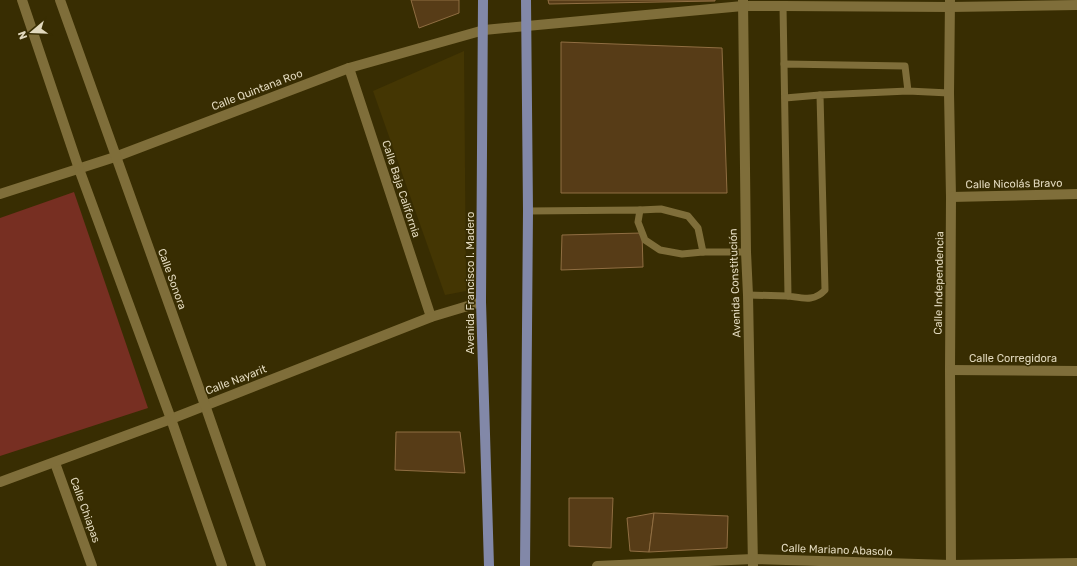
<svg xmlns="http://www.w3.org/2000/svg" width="1077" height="566" font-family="Rubik,sans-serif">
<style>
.built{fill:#443603}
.green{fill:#772f22}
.building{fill:#573c17;stroke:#906e42}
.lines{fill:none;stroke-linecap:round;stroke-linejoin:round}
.service{stroke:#7f6e3a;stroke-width:7}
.minor{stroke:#7f6e3a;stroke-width:10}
.tertiary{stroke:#7f6e3a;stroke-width:10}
.primary{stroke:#8288a8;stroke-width:10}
.labels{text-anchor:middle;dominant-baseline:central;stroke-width:3;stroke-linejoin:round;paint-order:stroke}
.street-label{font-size:11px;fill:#e2d9be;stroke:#382d02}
</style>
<rect width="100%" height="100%" fill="#382d02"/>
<polygon class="built" points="464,51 466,291 445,295 373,91"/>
<polygon class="green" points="74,192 148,408 0,456 0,218"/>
<g class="building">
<polygon points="411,0 459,0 459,13 419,28"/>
<polygon points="548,0 715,0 715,1 549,4"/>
<polygon points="561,42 722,48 727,193 561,193"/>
<polygon points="642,233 643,267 561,270 562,235"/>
<polygon points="396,432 460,432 465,473 395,470"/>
<polygon points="569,498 613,498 611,548 569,546"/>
<polygon points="654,513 649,552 630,551 627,518"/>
<polygon points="654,513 728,516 727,548 649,552"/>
</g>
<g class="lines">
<g class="service">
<polyline points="783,6 784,64"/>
<path d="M908,91L905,66L784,64L788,296C803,298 814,302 825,290L820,95L908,91L949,93"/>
<polyline points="785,98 820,95"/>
<polyline points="640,210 661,209 688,216 698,228 703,252"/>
<polyline points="528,211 640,210 638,222 645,240 660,250 682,254 703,252 746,252"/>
<polyline points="748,295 788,296"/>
</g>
<g class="minor">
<polyline points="950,0 949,93 951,197 950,370 951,566"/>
<polyline points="349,68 431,317"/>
<polyline points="0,194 115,157 349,68 484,30 743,6 783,6 950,7 1077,5"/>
<polyline points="951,197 1077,194"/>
<polyline points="950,370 1077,371"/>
<polyline points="55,463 92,566"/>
<polyline points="0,482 171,419 431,317 481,302"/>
<polyline points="597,566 753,559 951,565 1077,563"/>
</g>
<g class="tertiary">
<polyline points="22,0 79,169 171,419 222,566"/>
<polyline points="60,0 205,405 261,566"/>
<polyline points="743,0 746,252 748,295 753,566"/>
</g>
<g class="primary">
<polyline points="483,0 481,302 489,566"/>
<polyline points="525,566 528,211 526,0"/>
</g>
</g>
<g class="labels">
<g class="street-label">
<text transform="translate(257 90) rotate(-21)">Calle Quintana Roo</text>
<text transform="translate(1014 184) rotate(-1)">Calle Nicolás Bravo</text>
<text transform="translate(401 189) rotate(72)">Calle Baja California</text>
<text transform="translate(172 279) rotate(70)">Calle Sonora</text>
<text transform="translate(470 283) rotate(-90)">Avenida Francisco I. Madero</text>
<text transform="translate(735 283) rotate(-92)">Avenida Constitución</text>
<text transform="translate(939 283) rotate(-89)">Calle Independencia</text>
<text x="1013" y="358">Calle Corregidora</text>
<text transform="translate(236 380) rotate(-21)">Calle Nayarit</text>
<text transform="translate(85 510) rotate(70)">Calle Chiapas</text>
<text transform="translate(837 550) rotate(2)">Calle Mariano Abasolo</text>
</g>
</g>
<g transform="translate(32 32) rotate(251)" stroke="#382d02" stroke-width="3" paint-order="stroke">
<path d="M0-3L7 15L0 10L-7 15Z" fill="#e2d9be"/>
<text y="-6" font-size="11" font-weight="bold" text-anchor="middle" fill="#e2d9be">N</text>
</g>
</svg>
